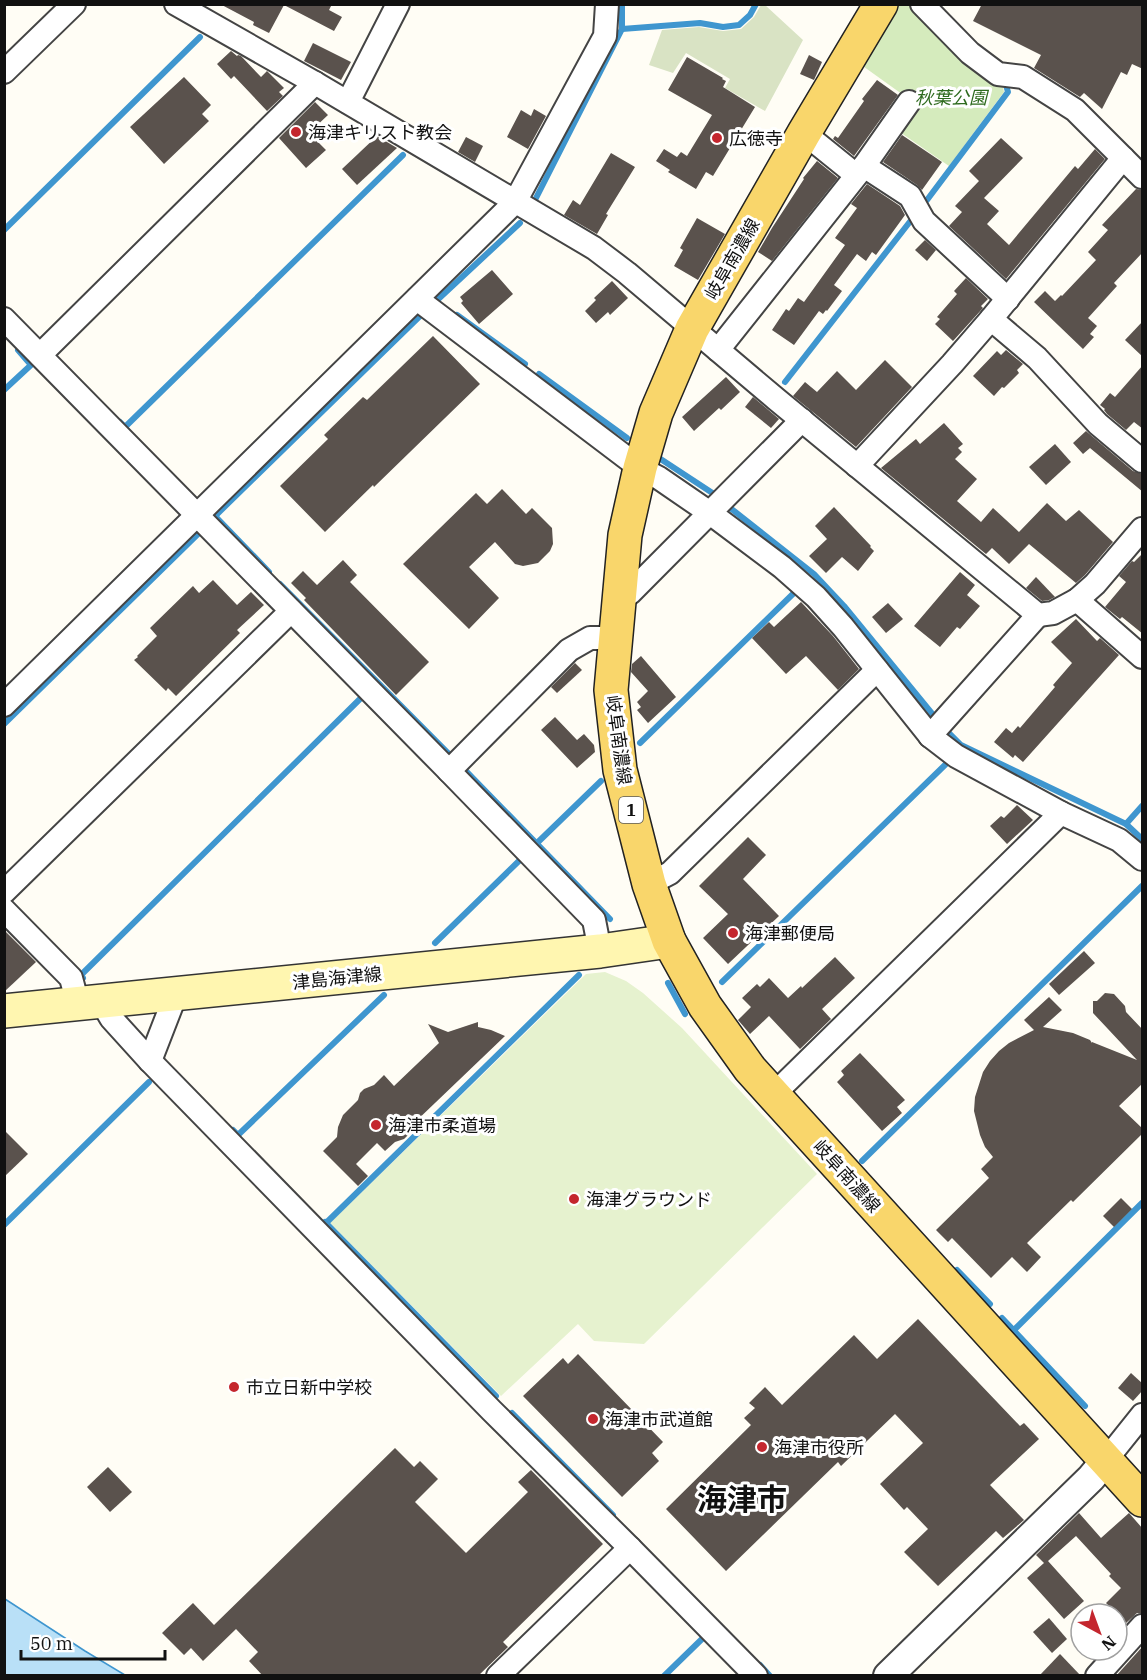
<svg xmlns="http://www.w3.org/2000/svg" width="1147" height="1680" font-family="'IBM Plex Serif','Noto Sans JP',serif">
<style>
.green{fill:#d5ebbd}
.cemetery{fill:#d9e3c4}
.pitch{fill:#e6f2cf}
.water{fill:#b9e0f7;stroke:#3f96cf;stroke-width:1.5}
.lines{fill:none;stroke-linecap:round;stroke-linejoin:round}
.stream{stroke:#3f96cf;stroke-width:6}
.building{fill:#5a524d}
.minor-casing{stroke:#444;stroke-width:26}
.tertiary-casing{stroke:#444;stroke-width:32}
.secondary-casing{stroke:#333;stroke-width:36}
.primary-casing{stroke:#222;stroke-width:36}
.minor{stroke:#fff;stroke-width:22}
.tertiary{stroke:#fff;stroke-width:28}
.secondary{stroke:#fff6b0;stroke-width:33}
.primary{stroke:#f9d66b;stroke-width:33}
.poi-dot{fill:#c4262e;stroke:#fff;stroke-width:2}
.labels{text-anchor:middle;dominant-baseline:central;stroke-width:6;stroke-linejoin:round;paint-order:stroke}
.shield{fill:#fff;stroke:#585858;stroke-width:1.5}
.shield-label{font-size:16px;font-weight:bold;fill:#111}
.park-label{font-size:18px;font-style:italic;fill:#2f6b1f;stroke:#fff}
.poi-label{font-size:18px;fill:#111;stroke:#fff;text-anchor:start}
.street-label{font-size:18px;fill:#111;stroke:#fff}
.town-label{font-size:30px;font-weight:bold;fill:#111;stroke:#fff}
</style>
<rect width="100%" height="100%" fill="#fffdf5"/>
<polygon class="green" points="897,5 916,5 1002,83 1004,92 949,166 894,128 913,102 860,64"/>
<polygon class="cemetery" points="761,5 765,5 803,40 765,111 725,88 730,79 686,53 673,73 649,65 662,30 699,27 723,31 741,29 754,17"/>
<polygon class="pitch" points="605,972 626,981 643,993 682,1028 817,1174 644,1344 594,1341 578,1324 501,1396 330,1223 586,974"/>
<polygon class="water" points="5,1599 85,1651 125,1675 5,1675"/>
<g class="lines">
<g class="stream">
<polyline points="622,29 700,23 723,27 739,25 750,15 756,4"/>
<polyline points="927,200 1008,92 1006,85"/>
<polyline points="534,202 622,29 622,4"/>
<polyline points="4,230 200,37"/>
<polyline points="433,304 520,223"/>
<polyline points="457,315 525,364"/>
<polyline points="539,374 627,438"/>
<polyline points="785,382 912,219"/>
<polyline points="4,390 31,365 18,350 21,347"/>
<polyline points="120,422 125,427 403,155"/>
<polyline points="656,456 717,496"/>
<polyline points="729,507 814,574 844,606 934,716"/>
<polyline points="215,516 269,572"/>
<polyline points="211,520 421,315"/>
<polyline points="280,584 451,756"/>
<polyline points="4,724 203,529"/>
<polyline points="945,729 961,745 1126,824 1142,839"/>
<polyline points="640,743 798,589"/>
<polyline points="466,771 610,919"/>
<polyline points="1126,824 1142,806"/>
<polyline points="536,844 601,781"/>
<polyline points="435,943 524,856"/>
<polyline points="83,978 81,975 364,695"/>
<polyline points="722,982 948,762"/>
<polyline points="668,983 685,1014"/>
<polyline points="233,1130 238,1135 384,995"/>
<polyline points="862,1161 1142,886"/>
<polyline points="325,1222 496,1396"/>
<polyline points="326,1223 579,975"/>
<polyline points="4,1225 149,1082"/>
<polyline points="957,1270 990,1304"/>
<polyline points="1002,1318 1085,1406"/>
<polyline points="1014,1330 1142,1203"/>
<polyline points="512,1413 613,1515"/>
<polyline points="760,1665 770,1676"/>
<polyline points="664,1676 703,1638"/>
</g>
</g>
<g class="building">
<polygon points="220,4 332,4 329,10 342,17 334,31 284,5 269,33 253,25 254,22"/>
<polygon points="982,4 1143,4 1143,69 1132,64 1127,75 1121,72 1102,109 1084,93 1080,97 1034,68 1041,55 973,21"/>
<polygon points="313,43 351,62 341,80 304,61"/>
<polygon points="231,51 237,56 238,55 241,56 261,77 267,71 284,88 279,92 283,96 267,111 234,76 231,79 217,64"/>
<polygon points="809,55 822,62 814,80 800,74"/>
<polygon points="687,57 723,78 722,79 726,81 723,87 755,107 713,176 706,172 696,189 668,172 670,170 656,161 664,149 677,157 681,152 687,156 712,115 668,90"/>
<polygon points="184,77 211,105 202,114 209,121 164,164 130,127"/>
<polygon points="877,80 898,95 854,156 833,139 835,136 838,138 864,101 862,99"/>
<polygon points="315,102 328,115 312,130 319,138 317,141 326,150 306,168 279,138"/>
<polygon points="534,109 546,116 528,149 507,137 521,110 531,116"/>
<polygon points="902,135 942,162 922,190 917,185 883,162"/>
<polygon points="377,136 397,148 357,185 342,169"/>
<polygon points="466,137 483,146 475,162 458,152"/>
<polygon points="1001,138 1023,158 984,198 999,211 987,224 1009,245 1075,166 1078,169 1095,149 1105,159 1006,279 949,226 962,212 955,206 979,181 969,171"/>
<polygon points="611,153 635,167 606,214 608,215 597,234 564,215 573,200 580,205"/>
<polygon points="817,161 838,178 772,261 758,252 772,228 804,179 803,178"/>
<polygon points="867,184 900,206 905,215 876,255 872,252 866,261 857,254 834,285 842,291 827,311 826,310 823,314 819,311 794,345 772,330 786,309 789,311 798,298 804,302 845,245 835,238 857,208 851,204"/>
<polygon points="1136,189 1143,190 1143,252 1114,283 1117,286 1088,318 1097,326 1090,334 1094,337 1083,349 1034,302 1045,291 1055,301 1061,295 1062,296 1096,260 1088,252 1108,230 1102,225"/>
<polygon points="697,218 725,234 698,280 674,266 683,250 680,248"/>
<polygon points="925,240 936,250 927,261 915,250"/>
<polygon points="492,270 513,294 479,324 461,303 463,301 460,297"/>
<polygon points="966,278 988,299 981,306 983,308 953,341 935,324 940,319 937,317 957,294 954,291"/>
<polygon points="612,281 628,298 610,315 608,312 596,323 585,311 596,300 594,298"/>
<polygon points="1143,321 1143,357 1125,340"/>
<polygon points="433,336 480,384 374,487 373,485 325,532 280,486 328,439 324,435 363,397 367,400"/>
<polygon points="1006,350 1023,364 1017,370 1019,373 1004,388 1002,387 994,396 973,376 997,351 1001,355"/>
<polygon points="885,360 912,387 856,447 793,396 805,382 817,392 837,371 856,390"/>
<polygon points="1143,365 1143,429 1134,422 1126,430 1107,414 1104,410 1105,409 1100,405 1110,393 1115,397"/>
<polygon points="726,377 740,392 721,410 719,408 694,431 682,417"/>
<polygon points="753,397 779,419 771,428 745,407"/>
<polygon points="944,423 963,444 958,448 962,452 955,459 977,479 957,501 981,522 993,508 1019,532 1047,503 1066,521 1079,510 1113,542 1085,575 1076,583 1029,544 1009,564 992,548 986,554 881,468 916,439 920,444"/>
<polygon points="1086,431 1133,471 1143,474 1143,492 1090,448 1083,454 1073,443"/>
<polygon points="1055,444 1071,462 1046,485 1029,467"/>
<polygon points="502,489 526,514 532,508 552,528 553,544 550,551 538,563 523,566 515,564 495,542 469,567 499,598 469,629 403,564 476,493 487,504"/>
<polygon points="834,507 871,546 870,547 874,551 858,571 842,557 826,573 809,556 827,539 815,526"/>
<polygon points="1143,553 1143,634 1122,617 1120,619 1105,607 1126,582 1119,576 1132,561 1134,562"/>
<polygon points="343,560 357,575 350,582 429,662 396,695 304,600 306,598 291,583 303,571 317,585"/>
<polygon points="960,572 975,585 967,595 980,606 960,629 957,627 940,647 914,626"/>
<polygon points="1036,577 1055,597 1049,600 1042,601 1026,588"/>
<polygon points="213,580 237,605 251,592 264,605 237,630 240,633 176,696 168,688 166,691 134,660 138,657 137,656 157,636 150,628 193,586 199,593"/>
<polygon points="801,602 833,636 859,669 838,690 806,656 786,674 752,638 769,622 774,627"/>
<polygon points="888,603 903,619 886,633 872,617"/>
<polygon points="1076,619 1097,641 1100,638 1119,655 1023,762 1015,755 1013,758 994,742 1006,728 1012,733 1018,726 1020,728 1055,687 1053,685 1072,663 1051,642"/>
<polygon points="641,656 676,697 648,723 637,710 641,707 637,702 648,691 631,672 632,664"/>
<polygon points="575,663 582,670 557,693 551,687"/>
<polygon points="555,717 577,740 584,734 594,745 595,752 577,768 541,730"/>
<polygon points="1017,805 1033,820 1007,844 990,826 1001,816 1004,818"/>
<polygon points="748,837 766,855 743,879 779,916 728,964 703,938 728,914 699,886"/>
<polygon points="4,930 36,962 4,992"/>
<polygon points="1084,951 1095,963 1059,995 1049,984"/>
<polygon points="835,957 855,978 822,1009 831,1019 800,1049 769,1016 750,1034 738,1020 751,1007 742,998 757,984 760,987 769,978 788,998 801,986 802,988"/>
<polygon points="1105,993 1114,994 1125,1006 1126,1012 1143,1030 1143,1083 1119,1106 1143,1129 1143,1133 1073,1202 1071,1200 1027,1243 1041,1257 1027,1272 1012,1257 991,1278 952,1238 948,1242 936,1230 989,1178 981,1169 993,1157 985,1147 980,1135 974,1111 975,1097 983,1072 990,1061 999,1051 1009,1043 1034,1030 1024,1020 1049,997 1062,1010 1043,1027 1073,1033 1090,1040 1092,1043 1092,1042 1137,1060 1093,1013 1093,1001 1097,1001"/>
<polygon points="478,1022 478,1027 491,1030 505,1036 412,1125 409,1134 404,1139 395,1142 385,1151 377,1143 356,1164 368,1176 358,1186 323,1151 337,1137 338,1127 343,1115 358,1100 360,1093 364,1089 374,1085 384,1075 394,1086 439,1043 428,1024 448,1032"/>
<polygon points="860,1053 905,1100 897,1107 902,1113 882,1131 837,1082 844,1075 841,1071"/>
<polygon points="4,1130 28,1154 4,1177"/>
<polygon points="1121,1198 1132,1209 1114,1227 1103,1216"/>
<polygon points="918,1319 1020,1426 1024,1423 1039,1439 990,1485 1024,1520 1003,1538 996,1531 938,1586 904,1552 928,1529 907,1507 904,1510 880,1484 923,1443 895,1414 841,1466 838,1462 726,1571 666,1509 751,1425 744,1418 755,1408 749,1403 765,1387 782,1405 854,1335 877,1359"/>
<polygon points="578,1354 663,1442 652,1453 659,1461 622,1497 523,1396 563,1358 568,1364"/>
<polygon points="1131,1373 1143,1384 1143,1390 1133,1401 1118,1388"/>
<polygon points="395,1448 414,1467 420,1461 438,1479 415,1502 466,1553 528,1492 518,1482 531,1470 603,1544 503,1642 508,1647 478,1676 263,1676 249,1661 258,1652 236,1629 203,1661 191,1648 184,1655 162,1633 193,1603 214,1625"/>
<polygon points="108,1467 132,1492 110,1512 87,1487"/>
<polygon points="1079,1513 1101,1538 1129,1513 1143,1529 1143,1613 1137,1613 1126,1623 1106,1603 1121,1588 1109,1576 1111,1574 1076,1536 1048,1561 1084,1601 1064,1619 1027,1578 1044,1563 1036,1555"/>
<polygon points="1049,1618 1067,1639 1052,1653 1033,1632"/>
<polygon points="1143,1646 1143,1676 1116,1676"/>
<polygon points="1060,1654 1081,1676 1039,1676"/>
</g>
<g class="lines">
<defs>
<g id="minor">
<polyline points="176,4 315,83 594,248 627,273 776,399 1038,615 1053,613 1077,600 1095,584 1142,529"/>
<polyline points="922,4 970,53 998,74 1023,77 1075,110 1142,177"/>
<polyline points="4,72 74,4"/>
<polyline points="348,102 398,4"/>
<polyline points="804,133 856,175"/>
<polyline points="864,166 910,196 924,221 1008,299"/>
<polyline points="417,299 640,468 659,478 710,513 782,567 816,597 843,627 930,736 956,756 1061,813"/>
<polyline points="4,319 449,771"/>
<polyline points="991,319 1037,358 1098,424 1142,461"/>
<polyline points="718,350 864,166 909,102"/>
<polyline points="40,355 315,83"/>
<polyline points="857,466 952,364 991,319 1123,158"/>
<polyline points="619,596 630,593 802,420"/>
<polyline points="1077,600 1142,657"/>
<polyline points="4,705 515,202 605,36 607,4"/>
<polyline points="930,736 1038,615"/>
<polyline points="649,884 670,873 877,670"/>
<polyline points="4,892 291,611"/>
<polyline points="4,910 71,978 75,993 76,1003"/>
<polyline points="600,951 594,920 449,771 569,650 590,638 615,638"/>
<polyline points="101,1001 111,1018 150,1061 492,1411 630,1548 756,1676"/>
<polyline points="150,1061 176,994"/>
<polyline points="773,1095 1061,813 1119,840 1142,859"/>
<polyline points="1106,1460 1142,1415"/>
<polyline points="498,1676 630,1548"/>
<polyline points="1097,1676 1142,1626"/>
</g>
<polyline id="tertiary" points="888,1676 1091,1478 1106,1460"/>
<polyline id="secondary" points="4,1011 600,951 669,941"/>
<polyline id="primary" points="881,4 804,133 692,329 656,413 640,468 625,535 611,690 620,770 649,884 669,941 705,1006 750,1069 1142,1500"/>
</defs>
<use href="#minor" class="minor-casing"/>
<use href="#tertiary" class="tertiary-casing"/>
<use href="#secondary" class="secondary-casing"/>
<use href="#primary" class="primary-casing"/>
<use href="#minor" class="minor"/>
<use href="#tertiary" class="tertiary"/>
<use href="#secondary" class="secondary"/>
<use href="#primary" class="primary"/>
</g>
<g class="poi-dot">
<circle cx="296" cy="132" r="6"/>
<circle cx="717" cy="138" r="6"/>
<circle cx="733" cy="933" r="6"/>
<circle cx="376" cy="1125" r="6"/>
<circle cx="574" cy="1199" r="6"/>
<circle cx="234" cy="1387" r="6"/>
<circle cx="593" cy="1419" r="6"/>
<circle cx="762" cy="1447" r="6"/>
</g>
<g class="labels">
<rect class="shield" x="619" y="797" width="24" height="26" rx="4.5"/>
<g class="shield-label">
<text x="631" y="810">1</text>
</g>
<g class="park-label">
<text x="951" y="97">秋葉公園</text>
</g>
<g class="poi-label">
<text x="308" y="132">海津キリスト教会</text>
<text x="729" y="138">広徳寺</text>
<text x="745" y="933">海津郵便局</text>
<text x="388" y="1125">海津市柔道場</text>
<text x="586" y="1199">海津グラウンド</text>
<text x="246" y="1387">市立日新中学校</text>
<text x="605" y="1419">海津市武道館</text>
<text x="774" y="1447">海津市役所</text>
</g>
<g class="street-label">
<text transform="translate(732 259) rotate(-60)">岐阜南濃線</text>
<text transform="translate(619 740) rotate(82)">岐阜南濃線</text>
<text transform="translate(337 978) rotate(-6)">津島海津線</text>
<text transform="translate(847 1176) rotate(48)">岐阜南濃線</text>
</g>
<g class="town-label">
<text x="742" y="1498">海津市</text>
</g>
</g>
<rect width="1147" height="1680" fill="none" stroke="#111111" stroke-width="12"/>
<g transform="translate(1099 1632) rotate(139)"><circle r="28" fill="#ffffff" stroke="#a0a0a0" stroke-width="1.5"/>
<path d="M0-4.5L10 22L0 15L-10 22Z" fill="#c4262e"/>
<text y="-9" font-size="16" font-weight="bold" text-anchor="middle" fill="#111111">N</text>
</g>
<path d="M21 1650v9h144v-9" fill="none" stroke="#111111" stroke-width="3"/>
<text x="30" y="1650" font-size="18" fill="#111111" stroke="#ffffff" stroke-width="4.5" paint-order="stroke">50 m</text>
</svg>
